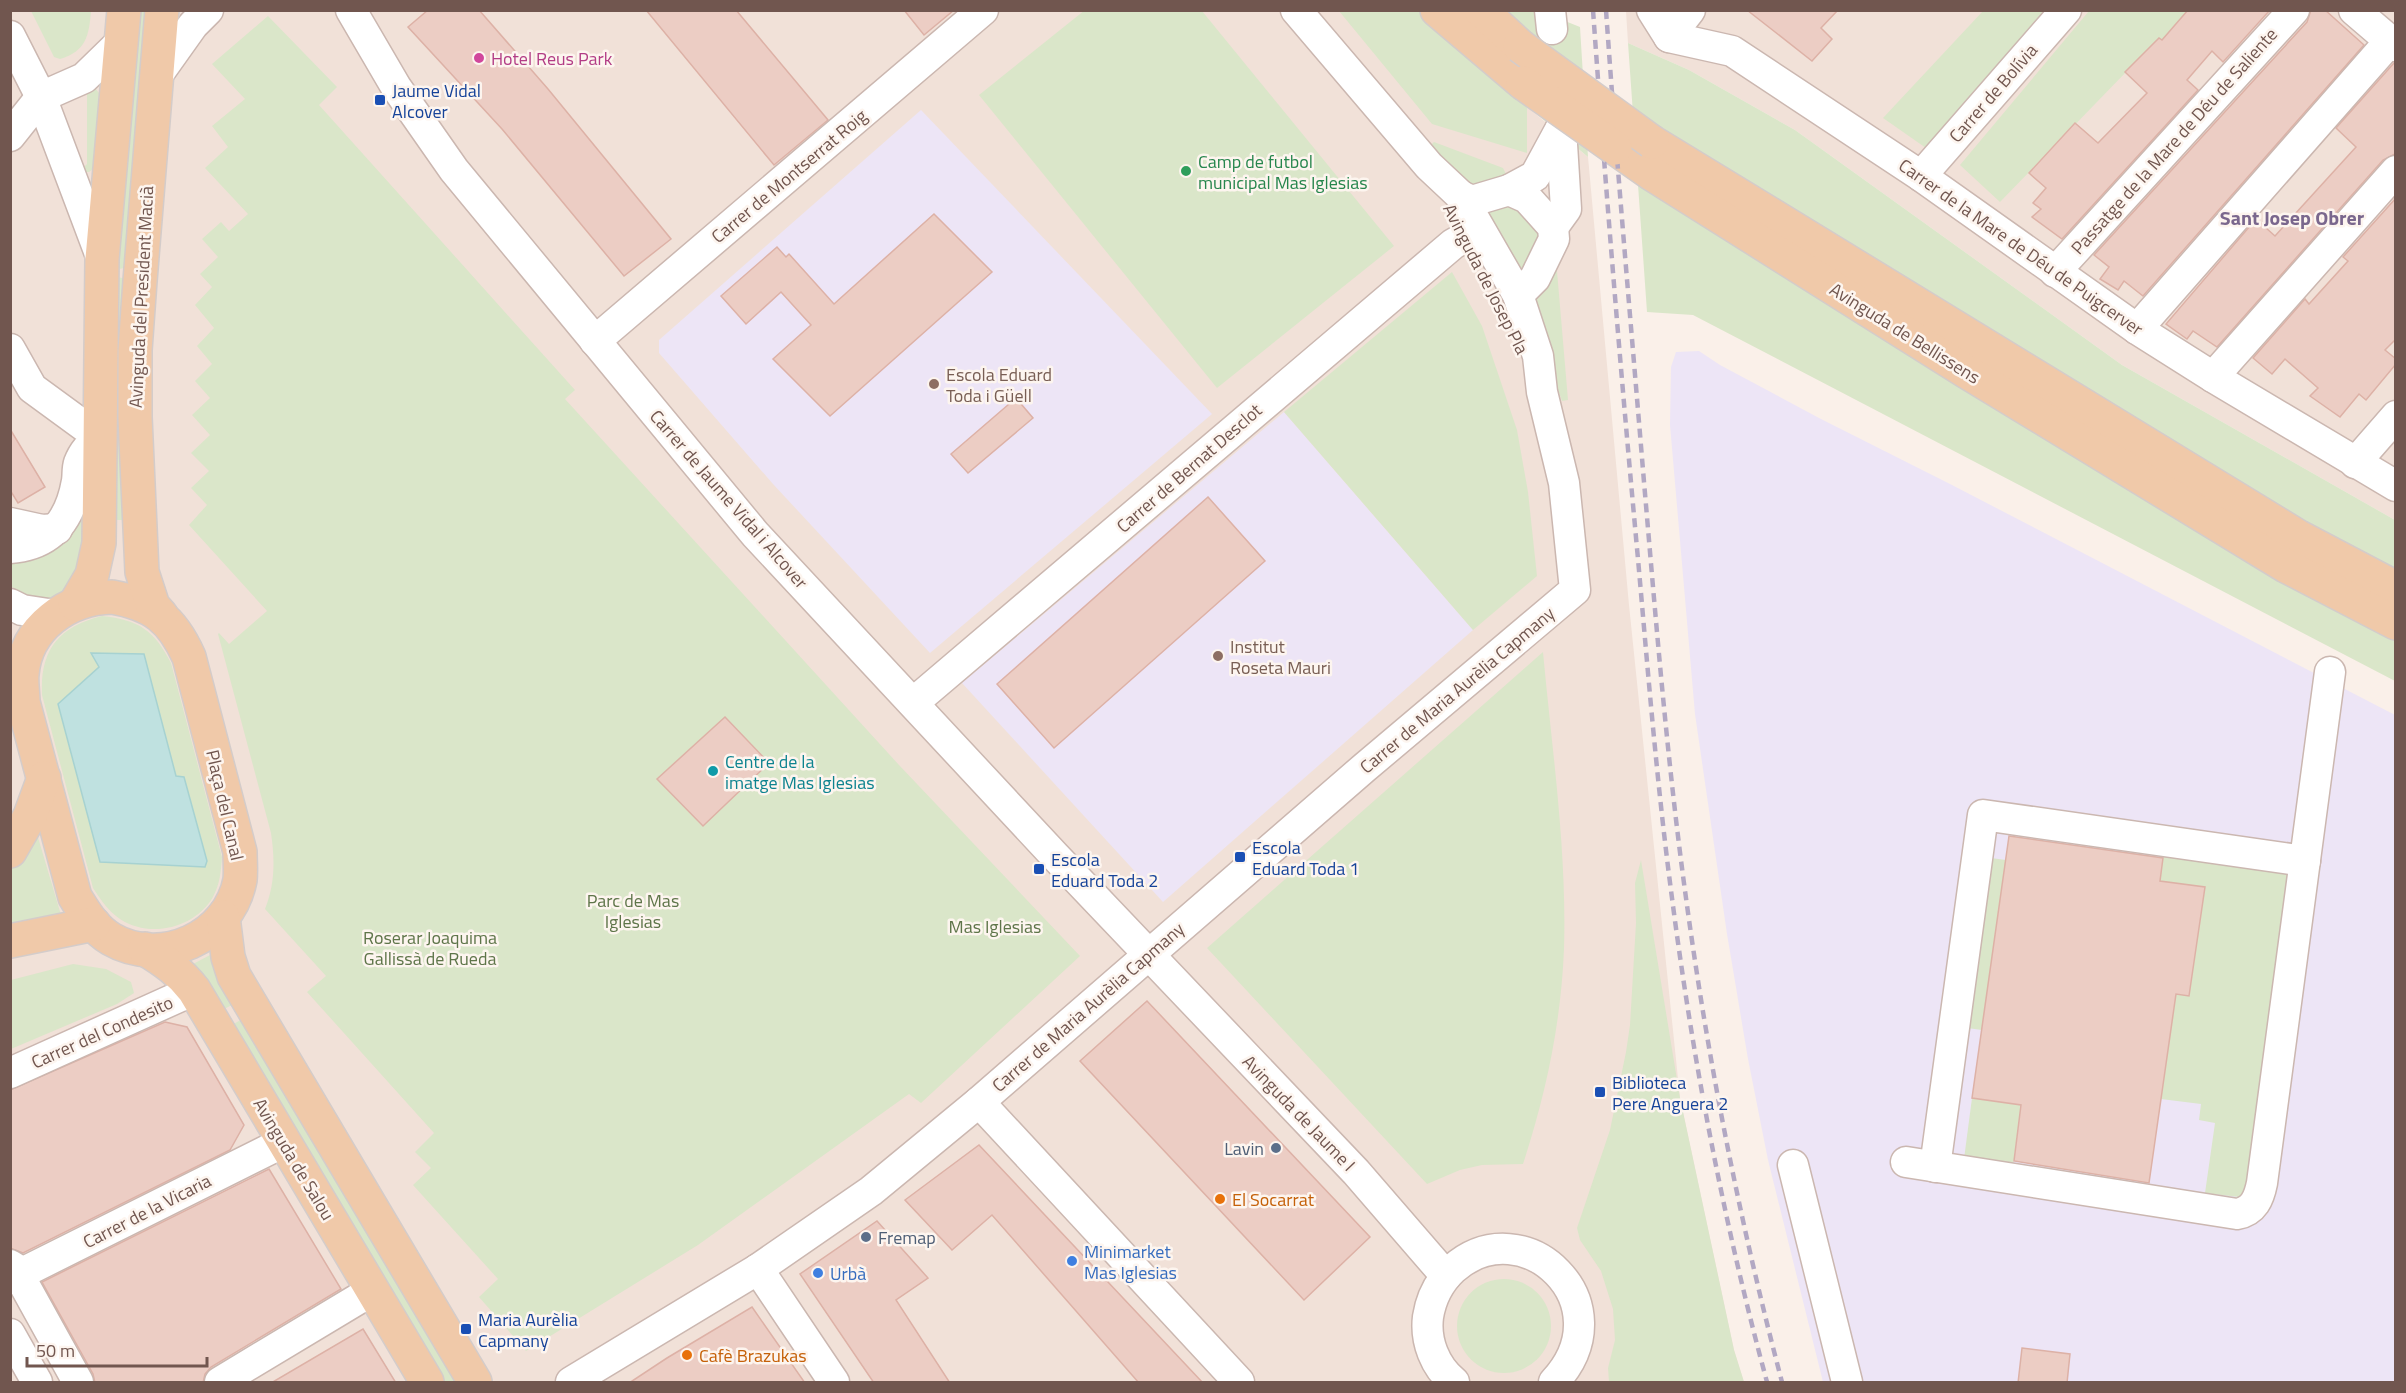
<svg xmlns="http://www.w3.org/2000/svg" width="2406" height="1393" font-family="'Titillium Web',sans-serif">
<style>
.residential{fill:#f1e1d8}
.education{fill:#ede5f6}
.green{fill:#dae6c9}
.water{fill:#bfe1e0;stroke:#a7d2d1;stroke-width:1.5}
.building{fill:#eccdc4;stroke:#ddb1a6;stroke-width:1.5}
.lines{fill:none;stroke-linecap:round;stroke-linejoin:round}
.minor-casing{stroke:#cbb7b0;stroke-width:33}
.major-casing{stroke:#d4ccca;stroke-width:36}
.minor{stroke:#fff;stroke-width:30}
.major{stroke:#f0c9a9;stroke-width:33}
.rail{stroke:#b2a8c3;stroke-width:4.5;stroke-dasharray:9 6;stroke-linecap:butt}
.major-bridge-casing{stroke:#d4ccca;stroke-width:36;stroke-linecap:butt}
.major-bridge{stroke:#f0c9a9;stroke-width:33}
.hotel-dot{fill:#d1479c;stroke:#fdf5ef;stroke-width:2}
.transit-dot{fill:#1a4fb4;stroke:#fdf5ef;stroke-width:2}
.leisure-dot{fill:#2e9e5b;stroke:#fdf5ef;stroke-width:2}
.education-dot{fill:#8d6e63;stroke:#fdf5ef;stroke-width:2}
.culture-dot{fill:#0f9aa8;stroke:#fdf5ef;stroke-width:2}
.service-dot{fill:#5c6f8a;stroke:#fdf5ef;stroke-width:2}
.food-dot{fill:#e8710a;stroke:#fdf5ef;stroke-width:2}
.shop-dot{fill:#3f7fe0;stroke:#fdf5ef;stroke-width:2}
.labels{text-anchor:middle;dominant-baseline:central;stroke-width:5;stroke-linejoin:round;paint-order:stroke}
.hotel-label{font-size:18px;fill:#b23c85;stroke:#fdf5ef;text-anchor:start}
.transit-label{font-size:18px;fill:#164399;stroke:#fdf5ef;text-anchor:start}
.street-label{font-size:18px;fill:#71564f;stroke:#fdf5ef}
.leisure-label{font-size:18px;fill:#27864d;stroke:#fdf5ef;text-anchor:start}
.education-label{font-size:18px;fill:#785e54;stroke:#fdf5ef;text-anchor:start}
.culture-label{font-size:18px;fill:#0d838f;stroke:#fdf5ef;text-anchor:start}
.park-label{font-size:18px;fill:#5e7549;stroke:#fdf5ef}
.service-label{font-size:18px;fill:#4e5e75;stroke:#fdf5ef;text-anchor:end}
.food-label{font-size:18px;fill:#c56008;stroke:#fdf5ef;text-anchor:start}
.shop-label{font-size:18px;fill:#366cbe;stroke:#fdf5ef;text-anchor:start}
.neighbourhood-label{font-size:20px;font-weight:bold;fill:#7a678d;stroke:#fdf5ef}
</style>
<rect width="100%" height="100%" fill="#faf0e9"/>
<g class="residential">
<polygon points="10,11 1410,11 1588,157 1629,605 1680,1098 1734,1350 1744,1382 11,1382"/>
<polygon points="1626,11 2395,11 2395,520 2122,365 1795,130 1689,70 1628,43"/>
</g>
<g class="education">
<polygon points="921,110 1212,414 930,653 773,484 659,353 659,340"/>
<polygon points="1699,351 1720,365 1819,418 1952,485 2395,715 2395,1382 1823,1382 1768,1160 1748,1059 1727,934 1695,714 1670,425 1671,367 1676,352"/>
<polygon points="1284,412 1473,630 1163,902 962,683"/>
</g>
<g class="green">
<polygon points="1085,10 1202,11 1394,246 1217,388 979,95"/>
<path d="M31,11H91C89,36 86,51 60,59L54,57Z"/>
<polygon points="139,11 150,11 127,265 124,268 119,269 116,267"/>
<polygon points="1339,11 1540,11 1580,27 1588,157 1527,106 1527,153 1432,124"/>
<polygon points="1983,11 2045,11 1926,148 1883,118"/>
<polygon points="2089,11 2188,11 2162,40 2159,38 2000,202 1960,165"/>
<path d="M268,16L337,87L319,105L575,390L565,399L899,765L1080,956L921,1103L909,1094L698,1245L526,1351L479,1297L498,1279L413,1185L431,1168L415,1152L434,1133L307,992L326,976L265,909C275,884 275,860 271,833L218,634L219,633L229,644L267,611L189,525L207,505L191,488L209,471L191,453L210,435L192,415L210,398L195,381L212,364L197,346L214,328L195,305L212,287L200,274L218,257L202,239L221,222L229,231L248,214L205,168L228,147L212,126L245,99L212,64Z"/>
<polygon points="1628,43 1689,70 1795,130 2122,365 2395,520 2395,681 1693,315 1647,312"/>
<polygon points="95,88 99,93 94,168 89,172 85,172 82,169 87,164 87,89"/>
<path d="M1434,142L1503,168L1507,176C1498,178 1488,183 1479,184C1459,186 1442,159 1430,146Z"/>
<polygon points="1502,201 1535,215 1541,243 1521,279 1482,213"/>
<polygon points="1552,268 1557,271 1568,400 1562,401 1537,330 1535,299"/>
<polygon points="1452,272 1482,326 1517,430 1528,492 1537,576 1473,630 1284,412"/>
<polygon points="118,277 126,279 125,520 112,520"/>
<path d="M84,504C84,521 86,539 83,556C82,562 78,568 76,573C62,603 35,607 11,586V560Z"/>
<path d="M102,616C139,620 154,630 171,663L222,857C221,871 220,884 213,897C195,928 150,939 120,919C108,911 101,900 93,888L42,695C40,650 58,627 102,616Z"/>
<path d="M1543,652C1552,750 1567,850 1564,949C1561,1023 1546,1094 1523,1164L1482,1165L1460,1170L1427,1184L1207,948Z"/>
<polygon points="37,834 61,915 11,927 10,870"/>
<polygon points="2163,856 2293,874 2247,1198 2205,1193 2215,1123 2199,1120 2201,1104 2161,1099 2176,994 2189,995 2204,887 2160,881"/>
<polygon points="1991,858 2006,860 1982,1030 1967,1028"/>
<polygon points="1641,860 1680,1098 1734,1350 1744,1382 1609,1382 1608,1368 1615,1340 1613,1309 1601,1271 1580,1240 1577,1228 1610,1130 1626,1052 1630,1025 1636,923 1635,883"/>
<polygon points="212,954 236,1003 220,1011 193,964"/>
<polygon points="73,964 106,969 131,982 134,993 117,1004 11,1049 11,980"/>
<polygon points="246,1017 461,1382 442,1382 230,1026"/>
<polygon points="1972,1098 2021,1105 2013,1166 1964,1159"/>
<circle cx="1504" cy="1326" r="47"/>
</g>
<polygon class="water" points="91,653 144,654 176,776 184,777 207,861 205,867 100,862 58,704 99,667"/>
<g class="building">
<polygon points="428,10 479,10 548,89 671,239 624,276 502,129 408,27"/>
<polygon points="646,10 736,10 828,120 774,165"/>
<polygon points="904,10 954,10 924,35"/>
<polygon points="1747,10 1838,10 1821,28 1832,39 1812,61"/>
<polygon points="2188,10 2270,10 2223,62 2212,51 2187,80 2198,90 2062,239 2032,217 2041,209 2033,203 2046,188 2029,173 2075,123 2098,143 2147,93 2125,72 2159,38 2162,40"/>
<polygon points="2311,10 2325,10 2364,45 2143,296 2124,281 2118,290 2100,279 2109,267 2094,255 2307,22"/>
<polygon points="2394,63 2396,63 2395,154 2383,160 2217,347 2193,331 2187,339 2166,324 2256,219 2275,236 2356,147 2336,128"/>
<polygon points="2396,198 2396,339 2385,350 2396,359 2396,364 2366,400 2359,394 2340,417 2310,396 2318,388 2285,359 2272,374 2253,358 2305,299 2309,304 2348,261 2343,257"/>
<polygon points="934,214 992,272 830,416 773,359 811,325 781,292 746,324 721,296 777,247 786,257 789,254 834,304"/>
<polygon points="1016,398 1033,418 968,473 951,454"/>
<polygon points="10,429 45,487 18,503 10,490"/>
<polygon points="1208,497 1265,561 1054,748 997,684"/>
<polygon points="725,717 769,763 703,826 657,779"/>
<polygon points="2009,836 2163,858 2160,881 2205,887 2189,996 2176,994 2149,1183 2014,1161 2021,1105 1972,1098"/>
<polygon points="1147,1001 1370,1237 1304,1300 1080,1061"/>
<polygon points="165,1022 187,1027 244,1125 230,1150 23,1253 10,1248 10,1090"/>
<polygon points="979,1145 1203,1383 1139,1383 992,1215 952,1250 905,1200"/>
<polygon points="269,1169 341,1289 211,1367 205,1374 203,1383 95,1383 93,1374 42,1282"/>
<polygon points="877,1221 928,1278 896,1300 950,1383 874,1383 800,1274"/>
<polygon points="752,1307 805,1383 629,1383 667,1358"/>
<polygon points="363,1329 396,1383 271,1383"/>
<polygon points="2022,1348 2070,1354 2067,1383 2018,1383"/>
</g>
<g class="lines">
<defs>
<g id="minor">
<polyline points="351,10 396,87 454,170 755,534 1055,856 1356,1172 1446,1276"/>
<polyline points="1550,10 1552,29"/>
<polyline points="1652,10 1669,37 1732,51 1921,176 2137,329 2213,377 2396,486"/>
<polyline points="2354,10 2396,46"/>
<polyline points="10,36 41,97 102,259"/>
<polyline points="1669,37 1690,10"/>
<polyline points="156,77 193,25 208,10"/>
<polyline points="10,136 41,97 84,78 121,42"/>
<polyline points="1921,176 2066,10"/>
<polyline points="1509,190 1535,176 1561,128"/>
<polyline points="1461,196 1472,201 1509,190 1527,198 1553,227 1554,239 1535,278 1518,295"/>
<polyline points="1553,227 1566,209 1561,128"/>
<polyline points="2055,272 2294,10"/>
<polyline points="2137,329 2390,41"/>
<polyline points="595,341 983,10"/>
<path d="M10,349L32,388L99,437C90,445 83,452 79,463C77,469 78,475 77,481C70,521 51,545 10,548"/>
<polyline points="2213,377 2396,171"/>
<polyline points="2355,463 2396,416"/>
<polyline points="10,523 42,530 57,529"/>
<polyline points="10,604 22,610 55,615"/>
<polyline points="913,703 1453,244 1467,236"/>
<polyline points="10,1073 194,990"/>
<polyline points="979,1102 1239,1382"/>
<path d="M1906,1162L2237,1214C2254,1211 2259,1198 2262,1183L2330,672"/>
<polyline points="1793,1165 1847,1382"/>
<polyline points="1935,1167 1983,815 2305,861"/>
<polyline points="10,1265 15,1268 78,1382"/>
<polyline points="758,1269 834,1382"/>
<polyline points="10,1279 284,1142"/>
<polyline points="10,1334 37,1382"/>
<polyline points="220,1382 373,1290"/>
<polyline points="571,1382 758,1269 871,1191 979,1102 1364,768 1575,590 1564,483 1542,392 1538,356 1518,295 1461,196 1429,166 1296,10"/>
<path d="M1454,1382C1435,1367 1425,1341 1428,1317C1431,1298 1439,1282 1453,1269C1524,1206 1627,1304 1554,1382"/>
</g>
<g id="major">
<polyline points="1437,10 1523,83"/>
<polyline points="1481,10 1520,46"/>
<polyline points="1652,142 2299,537 2396,588"/>
<polyline points="1615,148 1652,174 1967,372 2286,566 2396,623"/>
<path d="M112,597C153,604 172,619 189,657L240,852C240,861 241,871 240,880C229,938 161,968 111,939C94,929 85,913 75,897L23,702C23,693 21,683 22,674C26,627 68,598 112,597Z"/>
<polyline points="75,604 92,575 99,543 102,259 124,10"/>
<polyline points="161,615 153,606 142,572 135,417 135,350 140,281 162,10"/>
<polyline points="10,851 30,816 44,778"/>
<polyline points="223,917 228,957 234,976 475,1382"/>
<polyline points="10,941 94,924"/>
<path d="M145,949C165,961 180,972 194,990L427,1382"/>
</g>
</defs>
<use href="#minor" class="minor-casing"/>
<use href="#major" class="major-casing"/>
<use href="#minor" class="minor"/>
<use href="#major" class="major"/>
<g class="rail">
<path d="M1593,10C1606,193 1621,376 1638,559C1648,672 1657,785 1672,898C1693,1061 1724,1224 1767,1382"/>
<path d="M1606,10C1617,168 1631,325 1644,482C1656,621 1667,760 1686,898C1708,1061 1740,1223 1782,1382"/>
</g>
<defs>
<g id="major-bridge">
<polyline points="1520,46 1652,142"/>
<polyline points="1523,83 1615,148"/>
</g>
</defs>
<use href="#major-bridge" class="major-bridge-casing"/>
<use href="#major-bridge" class="major-bridge"/>
</g>
<circle class="hotel-dot" cx="479" cy="58" r="6"/>
<g class="transit-dot">
<rect x="374" y="94" width="12" height="12" rx="3"/>
<rect x="1234" y="851" width="12" height="12" rx="3"/>
<rect x="1033" y="863" width="12" height="12" rx="3"/>
<rect x="1594" y="1086" width="12" height="12" rx="3"/>
<rect x="460" y="1323" width="12" height="12" rx="3"/>
</g>
<circle class="leisure-dot" cx="1186" cy="171" r="6"/>
<g class="education-dot">
<circle cx="934" cy="384" r="6"/>
<circle cx="1218" cy="656" r="6"/>
</g>
<circle class="culture-dot" cx="713" cy="771" r="6"/>
<g class="service-dot">
<circle cx="1276" cy="1148" r="6"/>
<circle cx="866" cy="1237" r="6"/>
</g>
<g class="food-dot">
<circle cx="1220" cy="1199" r="6"/>
<circle cx="687" cy="1355" r="6"/>
</g>
<g class="shop-dot">
<circle cx="1072" cy="1261" r="6"/>
<circle cx="818" cy="1273" r="6"/>
</g>
<g class="labels">
<g class="hotel-label">
<text x="491" y="58">Hotel Reus Park</text>
</g>
<g class="transit-label">
<text x="392" y="90">Jaume Vidal<tspan x="392" dy="21">Alcover</tspan></text>
<text x="1252" y="847">Escola<tspan x="1252" dy="21">Eduard Toda 1</tspan></text>
<text x="1051" y="859">Escola<tspan x="1051" dy="21">Eduard Toda 2</tspan></text>
<text x="1612" y="1082">Biblioteca<tspan x="1612" dy="21">Pere Anguera 2</tspan></text>
<text x="478" y="1319">Maria Aurèlia<tspan x="478" dy="21">Capmany</tspan></text>
</g>
<g class="street-label">
<text transform="translate(1993 93) rotate(-49)">Carrer de Bolívia</text>
<text transform="translate(2174 141) rotate(-48)">Passatge de la Mare de Déu de Saliente</text>
<text transform="translate(789 176) rotate(-40)">Carrer de Montserrat Roig</text>
<text transform="translate(2021 247) rotate(35)">Carrer de la Mare de Déu de Puigcerver</text>
<text transform="translate(1486 279) rotate(63)">Avinguda de Josep Pla</text>
<text transform="translate(141 297) rotate(-87)">Avinguda del President Macià</text>
<text transform="translate(1905 333) rotate(32)">Avinguda de Bellissens</text>
<text transform="translate(1189 468) rotate(-41)">Carrer de Bernat Desclot</text>
<text transform="translate(729 499) rotate(49)">Carrer de Jaume Vidal i Alcover</text>
<text transform="translate(1457 690) rotate(-40)">Carrer de Maria Aurèlia Capmany</text>
<text transform="translate(225 805) rotate(77)">Plaça del Canal</text>
<text transform="translate(1088 1007) rotate(-41)">Carrer de Maria Aurèlia Capmany</text>
<text transform="translate(102 1032) rotate(-24)">Carrer del Condesito</text>
<text transform="translate(1299 1113) rotate(46)">Avinguda de Jaume I</text>
<text transform="translate(294 1159) rotate(59)">Avinguda de Salou</text>
<text transform="translate(147 1211) rotate(-27)">Carrer de la Vicaria</text>
</g>
<g class="leisure-label">
<text x="1198" y="161">Camp de futbol<tspan x="1198" dy="21">municipal Mas Iglesias</tspan></text>
</g>
<g class="education-label">
<text x="946" y="374">Escola Eduard<tspan x="946" dy="21">Toda i Güell</tspan></text>
<text x="1230" y="646">Institut<tspan x="1230" dy="21">Roseta Mauri</tspan></text>
</g>
<g class="culture-label">
<text x="725" y="761">Centre de la<tspan x="725" dy="21">imatge Mas Iglesias</tspan></text>
</g>
<g class="park-label">
<text x="633" y="900">Parc de Mas<tspan x="633" dy="21">Iglesias</tspan></text>
<text x="995" y="926">Mas Iglesias</text>
<text x="430" y="937">Roserar Joaquima<tspan x="430" dy="21">Gallissà de Rueda</tspan></text>
</g>
<g class="service-label">
<text x="1264" y="1148">Lavin</text>
<text x="878" y="1237" text-anchor="start">Fremap</text>
</g>
<g class="food-label">
<text x="1232" y="1199">El Socarrat</text>
<text x="699" y="1355">Cafè Brazukas</text>
</g>
<g class="shop-label">
<text x="1084" y="1251">Minimarket<tspan x="1084" dy="21">Mas Iglesias</tspan></text>
<text x="830" y="1273">Urbà</text>
</g>
<g class="neighbourhood-label">
<text x="2292" y="217">Sant Josep Obrer</text>
</g>
</g>
<rect width="2406" height="1393" fill="none" stroke="#71564f" stroke-width="24"/>
<path d="M27 1357v9h180v-9" fill="none" stroke="#71564f" stroke-width="3"/>
<text x="36" y="1357" font-size="18" fill="#71564f" stroke="#fdf5ef" stroke-width="4.5" paint-order="stroke">50 m</text>
</svg>
